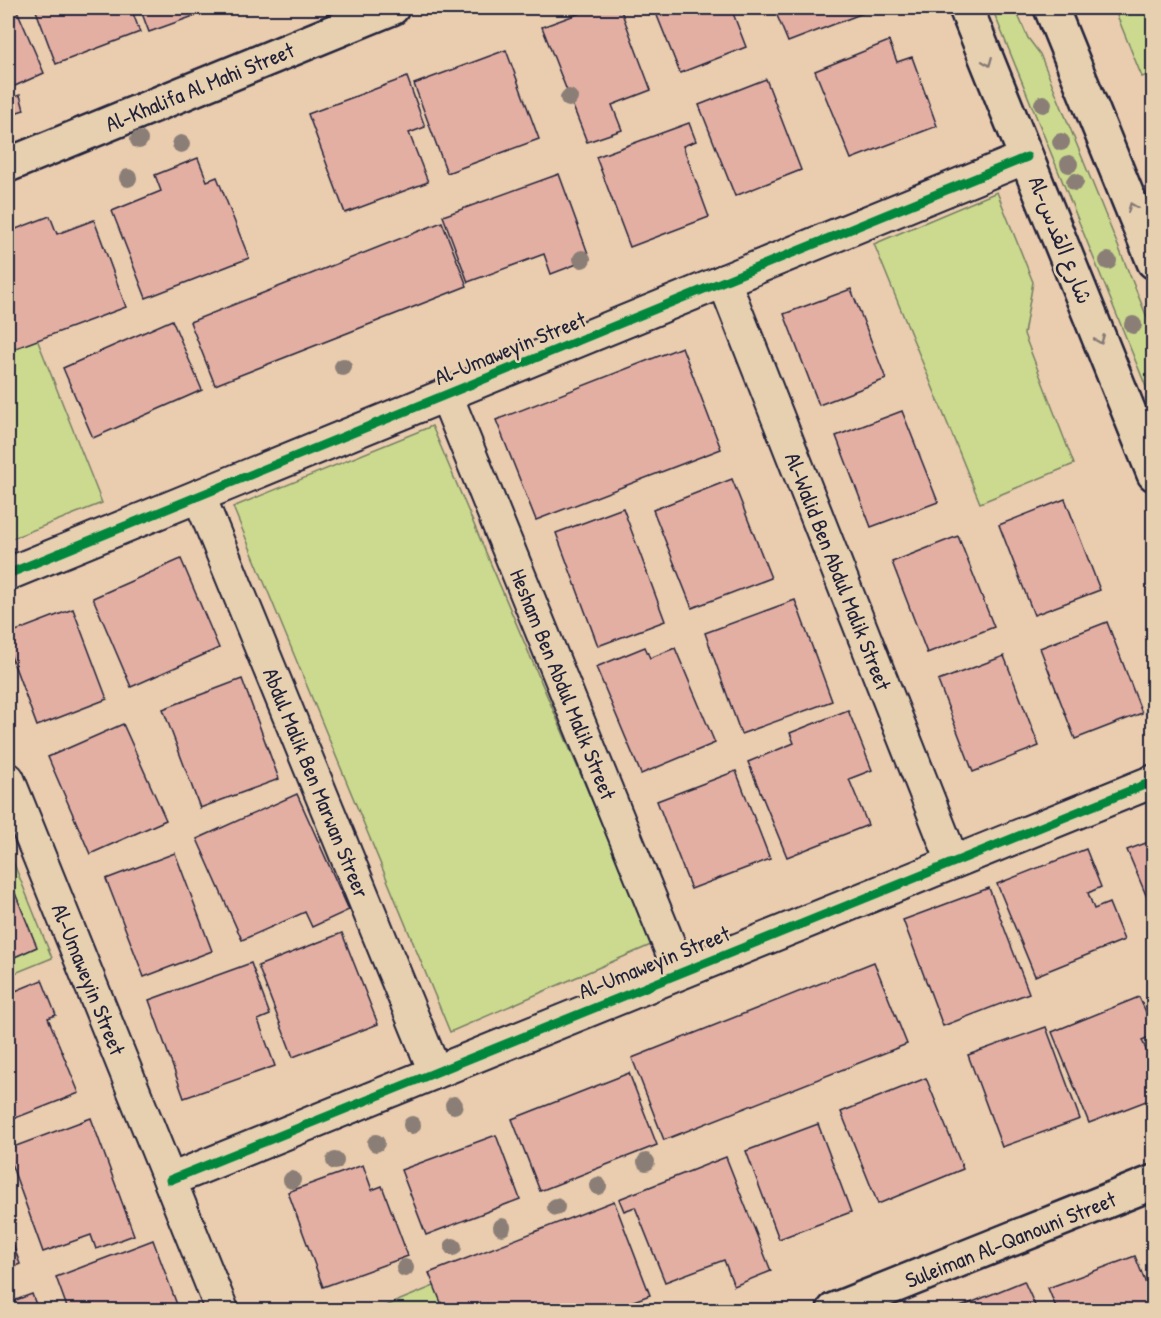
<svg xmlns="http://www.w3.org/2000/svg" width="1161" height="1318" font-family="'Patrick Hand','Playpen Sans Arabic',sans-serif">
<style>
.green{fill:#cbda8e;stroke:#767e64;stroke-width:1.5}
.building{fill:#e3afa3;stroke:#22223b;stroke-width:1.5}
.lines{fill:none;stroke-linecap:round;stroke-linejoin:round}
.street-casing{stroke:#22223b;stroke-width:36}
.secondary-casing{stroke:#22223b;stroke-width:38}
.primary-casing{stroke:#22223b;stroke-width:38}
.street{stroke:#e7d0b0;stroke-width:32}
.secondary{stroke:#e7d0b0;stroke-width:33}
.primary{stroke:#e7d0b0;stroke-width:33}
.cycleway-casing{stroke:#e7d0b0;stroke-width:13}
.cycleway{stroke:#00873e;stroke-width:9}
.tree{fill:#8a7e76}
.oneway{stroke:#847976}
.labels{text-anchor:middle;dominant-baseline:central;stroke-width:5;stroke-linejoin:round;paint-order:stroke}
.street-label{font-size:22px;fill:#22223b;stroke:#e7d0b0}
</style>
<rect width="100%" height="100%" fill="#eaccaf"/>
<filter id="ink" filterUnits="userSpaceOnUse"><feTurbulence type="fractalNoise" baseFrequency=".0167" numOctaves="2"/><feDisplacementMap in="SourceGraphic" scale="12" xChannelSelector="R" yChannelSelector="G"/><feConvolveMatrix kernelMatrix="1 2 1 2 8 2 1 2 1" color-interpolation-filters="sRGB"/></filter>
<g filter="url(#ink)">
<g class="green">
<polygon points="992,8 1015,8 1028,38 1040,54 1153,332 1153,404"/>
<polygon points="1114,8 1153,8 1153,73 1142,77"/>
<polygon points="997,192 1033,282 1024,334 1074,464 980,503 874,244"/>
<polygon points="8,266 102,503 8,540"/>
<polygon points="432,426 653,944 450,1032 233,507"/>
<polygon points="8,849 52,958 8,976"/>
<polygon points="514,1253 538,1310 376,1310"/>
</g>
<g class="building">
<polygon points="8,8 16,8 44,73 8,89"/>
<polygon points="35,8 131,8 140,32 56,64"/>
<polygon points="140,8 216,8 149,32"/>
<polygon points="594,8 620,8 651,90 612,105 622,130 587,142 542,27"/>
<polygon points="654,8 731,8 746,47 680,73"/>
<polygon points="774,8 870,8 871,10 788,42"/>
<polygon points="889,41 897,62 912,57 937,126 851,159 815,71"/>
<polygon points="506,50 539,139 447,173 414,84"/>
<polygon points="407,77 425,127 409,133 428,182 345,213 308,114"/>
<polygon points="766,79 801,170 735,196 699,105"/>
<polygon points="20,95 24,110 8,115 8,99"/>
<polygon points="689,123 696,141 683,146 709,217 630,247 596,157"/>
<polygon points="198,158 207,181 217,177 249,258 146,298 112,211 161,191 155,175"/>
<polygon points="559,174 590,259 551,274 544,254 468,282 443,216"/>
<polygon points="50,216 57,234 94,220 126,307 8,351 8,232"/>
<polygon points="442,222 467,286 215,385 190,322"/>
<polygon points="851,289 886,379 819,405 784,314"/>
<polygon points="172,320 202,390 93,438 63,368"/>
<polygon points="682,347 721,449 536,520 496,420"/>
<polygon points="902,411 938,502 871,527 836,436"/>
<polygon points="732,479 771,578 692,608 653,510"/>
<polygon points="1065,499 1100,590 1034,615 999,525"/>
<polygon points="623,508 665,621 598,646 556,533"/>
<polygon points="958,536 994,627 927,653 892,562"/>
<polygon points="181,559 219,648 131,687 93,598"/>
<polygon points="795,600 832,701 741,734 705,633"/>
<polygon points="73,609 107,699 37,726 8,648 8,634"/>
<polygon points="1107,622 1142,713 1075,739 1040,648"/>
<polygon points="645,647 650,658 675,648 715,743 641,774 596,667"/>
<polygon points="1004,656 1039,746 973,772 938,681"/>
<polygon points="242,679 279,779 200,808 163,709"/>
<polygon points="848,710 872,770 849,779 868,825 787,857 748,762 794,743 790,733"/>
<polygon points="123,724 166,820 90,854 48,757"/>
<polygon points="736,771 770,859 691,889 657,801"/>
<polygon points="297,794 349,910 312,927 305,912 242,940 197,839"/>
<polygon points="1154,840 1154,914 1127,850"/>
<polygon points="1086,849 1101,887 1088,893 1094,909 1109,903 1124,940 1035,976 997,884"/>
<polygon points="175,853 212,951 144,977 106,879"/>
<polygon points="8,876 37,947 8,960"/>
<polygon points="989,888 1029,993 943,1026 903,920"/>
<polygon points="342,933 378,1024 293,1057 258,966"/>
<polygon points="874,962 907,1044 664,1140 632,1058"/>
<polygon points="251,963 270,1015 258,1020 275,1066 184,1098 149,1000"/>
<polygon points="42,980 56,1015 48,1018 79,1093 8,1121 8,994"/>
<polygon points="1139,997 1154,1029 1154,1035 1142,1040 1149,1057 1154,1055 1154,1098 1089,1123 1052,1032"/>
<polygon points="1046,1027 1080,1119 1002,1147 968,1055"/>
<polygon points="629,1073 657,1145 540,1191 512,1119"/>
<polygon points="926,1078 963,1169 878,1204 841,1112"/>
<polygon points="91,1118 134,1235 96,1249 91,1235 43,1252 8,1155 8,1149"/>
<polygon points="818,1124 851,1212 779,1239 746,1151"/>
<polygon points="496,1135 520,1199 426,1235 401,1170"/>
<polygon points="726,1157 771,1271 734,1286 724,1260 665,1282 635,1207 624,1211 619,1199"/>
<polygon points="363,1165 372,1190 382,1186 408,1256 323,1287 288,1192"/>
<polygon points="614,1201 650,1295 609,1310 444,1310 429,1273"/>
<polygon points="8,1230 20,1264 8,1269"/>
<polygon points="153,1240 179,1310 68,1310 56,1277"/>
<polygon points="1135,1256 1154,1304 1154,1310 1057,1310 1048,1288"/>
<polygon points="1024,1281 1037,1310 953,1310"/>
<polygon points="32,1294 38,1310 8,1310 8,1303"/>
</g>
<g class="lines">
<defs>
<g id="street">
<path id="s1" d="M724,281L953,862"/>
<path id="s2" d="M446,395L680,972"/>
<path id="s3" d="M199,496L435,1072"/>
<polyline points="8,574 1027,157"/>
<path id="s4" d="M8,779L222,1310"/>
<polyline points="170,1180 1154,781"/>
</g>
<g id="secondary">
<path id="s5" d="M8,165L392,8"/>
<path id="s6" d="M834,1310L1154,1182"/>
</g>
<g id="primary">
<polyline points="966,8 1154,474"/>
<polyline points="1051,8 1154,262"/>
</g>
</defs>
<use href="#street" class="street-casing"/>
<use href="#secondary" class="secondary-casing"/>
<use href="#primary" class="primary-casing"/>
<use href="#street" class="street"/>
<use href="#secondary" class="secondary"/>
<use href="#primary" class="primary"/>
<defs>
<g id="cycleway">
<polyline points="8,574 1027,157"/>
<polyline points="170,1180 1154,781"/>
</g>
</defs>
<use href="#cycleway" class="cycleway-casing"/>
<use href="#cycleway" class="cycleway"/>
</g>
<g class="tree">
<circle cx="569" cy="98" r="9"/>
<circle cx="1043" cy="104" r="9"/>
<circle cx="139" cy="140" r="9"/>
<circle cx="1061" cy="142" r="9"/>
<circle cx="181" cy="144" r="9"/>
<circle cx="1069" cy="164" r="9"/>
<circle cx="128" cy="178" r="9"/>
<circle cx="1075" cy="182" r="9"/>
<circle cx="582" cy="259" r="9"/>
<circle cx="1108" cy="261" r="9"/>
<circle cx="1133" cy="325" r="9"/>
<circle cx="343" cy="367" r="9"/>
<circle cx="454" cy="1105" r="9"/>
<circle cx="412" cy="1125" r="9"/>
<circle cx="376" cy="1143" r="9"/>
<circle cx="335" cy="1161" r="9"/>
<circle cx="646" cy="1162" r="9"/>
<circle cx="292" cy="1180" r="9"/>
<circle cx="598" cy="1186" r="9"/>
<circle cx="556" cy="1207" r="9"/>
<circle cx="502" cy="1227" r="9"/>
<circle cx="453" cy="1247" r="9"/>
<circle cx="405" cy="1268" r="9"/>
</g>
<defs><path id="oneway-chevron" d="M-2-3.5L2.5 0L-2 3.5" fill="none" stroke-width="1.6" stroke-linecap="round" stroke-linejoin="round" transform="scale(1.5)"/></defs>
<g class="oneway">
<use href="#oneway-chevron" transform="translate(988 62) rotate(68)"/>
<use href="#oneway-chevron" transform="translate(1132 207) rotate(-112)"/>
<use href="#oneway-chevron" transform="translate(1100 340) rotate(68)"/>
</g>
</g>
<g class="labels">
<g class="street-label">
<text stroke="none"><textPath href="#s5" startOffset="207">Al-Khalifa Al Mahi Street</textPath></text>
<text transform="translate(1061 240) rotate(68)">Al-شارع القدس</text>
<text transform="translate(510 348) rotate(-22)">Al-Umaweyin Street</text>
<text stroke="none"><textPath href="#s1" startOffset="312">Al-Walid Ben Abdul Malik Street</textPath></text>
<text stroke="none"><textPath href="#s2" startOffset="312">Hesham Ben Abdul Malik Street</textPath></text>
<text stroke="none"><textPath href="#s3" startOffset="310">Abdul Malik Ben Marwan Streer</textPath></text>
<text transform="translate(654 962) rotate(-22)">Al-Umaweyin Street</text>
<text stroke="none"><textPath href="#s4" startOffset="216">Al-Umaweyin Street</textPath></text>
<text stroke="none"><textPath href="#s6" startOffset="190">Suleiman Al-Qanouni Street</textPath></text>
</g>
</g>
<rect width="1161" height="1318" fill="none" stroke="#e7d0b0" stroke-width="30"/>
<rect x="15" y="15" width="1131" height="1288" fill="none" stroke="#22223b" stroke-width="2" filter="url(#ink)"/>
</svg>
